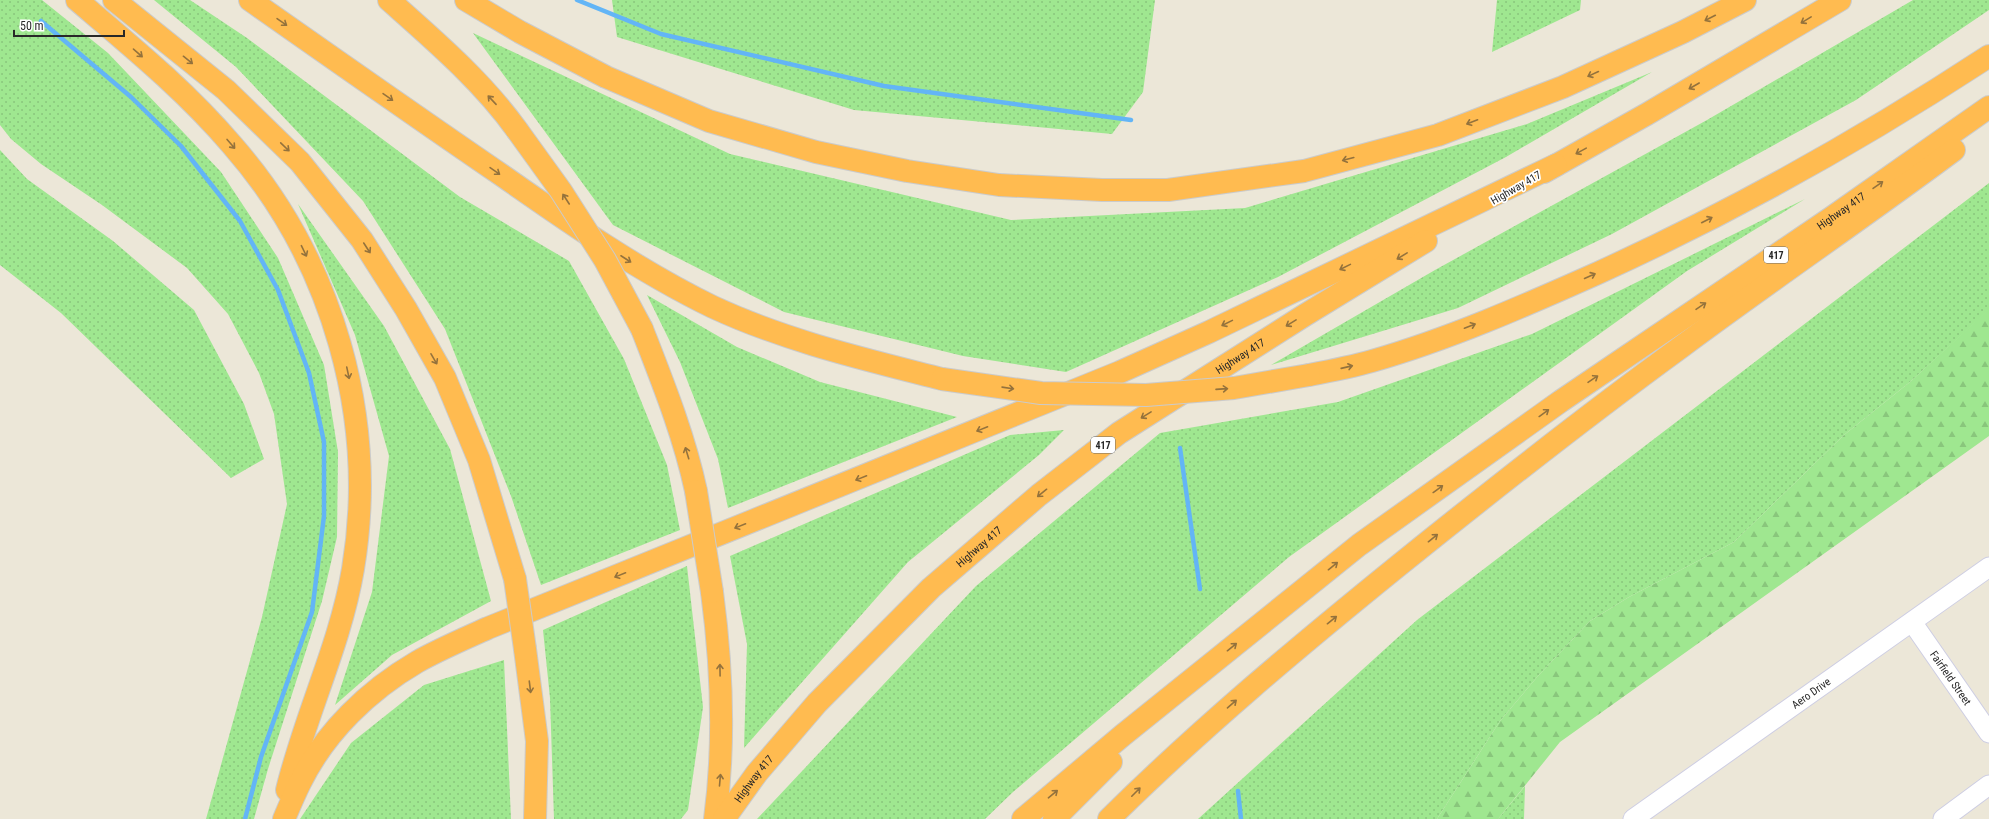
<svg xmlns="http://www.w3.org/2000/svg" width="1989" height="819" font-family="'Roboto Condensed',sans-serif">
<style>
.green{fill:url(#green-dots)}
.forest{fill:url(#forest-firs)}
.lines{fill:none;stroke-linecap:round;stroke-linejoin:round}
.stream{stroke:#63b5f6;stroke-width:4.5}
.minor-casing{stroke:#cecee3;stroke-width:21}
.highway-casing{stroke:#cbcbcb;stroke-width:24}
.minor{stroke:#fff;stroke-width:19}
.highway{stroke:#ffbb50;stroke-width:22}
.highway-bridge-casing{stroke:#cbcbcb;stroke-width:24;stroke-linecap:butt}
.highway-bridge{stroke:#ffbb50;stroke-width:22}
.oneway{stroke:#94723c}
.labels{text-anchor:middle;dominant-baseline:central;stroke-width:3.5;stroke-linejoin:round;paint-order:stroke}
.shield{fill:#fff;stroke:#686868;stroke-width:1}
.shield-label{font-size:10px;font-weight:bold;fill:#282828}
.street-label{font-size:11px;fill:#282828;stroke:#fff}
</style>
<defs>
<pattern id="green-dots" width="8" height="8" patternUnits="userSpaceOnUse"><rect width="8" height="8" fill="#9fe790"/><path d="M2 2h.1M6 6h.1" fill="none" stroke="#89c67c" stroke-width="1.8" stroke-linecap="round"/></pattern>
<pattern id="forest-firs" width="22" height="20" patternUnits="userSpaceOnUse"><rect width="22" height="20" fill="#9fe790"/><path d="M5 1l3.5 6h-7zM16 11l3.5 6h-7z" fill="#89c67c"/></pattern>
</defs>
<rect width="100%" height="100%" fill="#ece7d8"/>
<g class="green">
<polygon points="0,0 42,0 108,53 221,172 278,258 324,365 338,452 337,537 322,601 268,769 254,819 206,819 262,617 287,504 274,414 259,373 228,314 187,268 102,205 41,164 11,139 0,125"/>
<polygon points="154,0 190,0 247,38 460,197 569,261 624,359 667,465 680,530 541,585 511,496 445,329 363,201 236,67"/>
<polygon points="612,0 1155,0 1143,92 1112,134 854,110 617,37"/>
<polygon points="1497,0 1581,0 1580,10 1492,52"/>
<polygon points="1913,0 1989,0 1989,10 1856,100 1612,234 1458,308 1271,365 1435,270 1707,120"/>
<polygon points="473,33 730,154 1011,220 1245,208 1527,124 1652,72 1506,157 1278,277 1066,372 963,356 784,312 613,225"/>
<polygon points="0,150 27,179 113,241 194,310 244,404 264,459 231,478 61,313 0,265"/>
<polygon points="1989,183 1989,310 1910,382 1844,435 1734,542 1629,597 1590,621 1538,676 1500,721 1437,819 1198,819 1417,620"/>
<polygon points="1805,199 1687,271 1289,557 1013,792 985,819 757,819 976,586 1160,433 1338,402 1532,334"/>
<polygon points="298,204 384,326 450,449 491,601 392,655 335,705 372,592 389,456 355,335"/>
<polygon points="647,295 737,347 820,382 957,417 728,508 718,459 680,362"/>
<polygon points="1064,430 1039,455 908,562 744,748 747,644 730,556 1010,435"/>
<polygon points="687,566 703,707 688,810 681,819 554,819 550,698 543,630"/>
<polygon points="504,660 511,819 300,819 351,743 424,685"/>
<polygon points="1525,786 1524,819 1498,819"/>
</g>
<polygon class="forest" points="1989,309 1989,436 1560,742 1498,819 1437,819 1500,721 1538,676 1590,621 1629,597 1734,542 1844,435 1910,382"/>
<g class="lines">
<g class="stream">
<polyline points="577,0 661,34 884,86 1131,120"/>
<polyline points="41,21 131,97 181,146 240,221 278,290 309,373 324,442 324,516 312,612 261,757 245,819"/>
<polyline points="1180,448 1200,589"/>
<polyline points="1238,791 1241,819"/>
</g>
<defs>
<g id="minor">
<path id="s1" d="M1912,622L1989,733"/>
<path id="s2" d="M1633,819L1989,567"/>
<polyline points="1943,819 1989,785"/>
</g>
<g id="highway">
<path d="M77,0C131,46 186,91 232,145C333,260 378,419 353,569C340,646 305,715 287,790"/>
<polyline points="114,0 226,90 300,162 362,240 406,309 445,378 479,460 515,579"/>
<path d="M250,0C334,59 418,118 503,176C570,223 639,271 713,307C786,341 864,359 942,379"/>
<path d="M389,0C434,40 482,81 517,130"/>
<polyline points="466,0 520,32 606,77 709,121 816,152 907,171 999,185 1102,190 1168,190 1304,171 1438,135 1563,87 1683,32 1745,0"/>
<polyline points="1544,172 1647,114 1840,0"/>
<path d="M642,329C663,383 684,435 696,491"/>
<path d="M1309,375C1330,371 1351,367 1372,361C1449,339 1524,306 1598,273C1734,211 1864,138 1989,56"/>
<path d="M712,592C722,667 725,744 715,819"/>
<polyline points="525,649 537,741 535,819"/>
<path d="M284,819C289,807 294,795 300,783C325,732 369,690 417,662C440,649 464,639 488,628L1120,372L1209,332L1556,165"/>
<path id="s3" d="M724,819L757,773L817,703L931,588L1039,495L1119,433L1305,315L1426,241"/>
<path id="s4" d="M1023,819L1123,735L1359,545L1561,401L1831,218L1989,107"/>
<polyline points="1054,819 1111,762"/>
<path d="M1109,819C1200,729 1298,647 1398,566C1491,491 1585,417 1681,347C1771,280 1864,217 1954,150"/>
</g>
</defs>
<use href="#minor" class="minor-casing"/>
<use href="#highway" class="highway-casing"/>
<use href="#minor" class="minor"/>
<use href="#highway" class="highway"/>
<defs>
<g id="highway-bridge">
<polyline points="517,130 561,191 605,260 642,329"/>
<polyline points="942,379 1041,393 1146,395 1234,388 1309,375"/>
<polyline points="696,491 712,592"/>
<polyline points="515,579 525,649"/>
</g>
</defs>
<use href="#highway-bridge" class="highway-bridge-casing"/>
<use href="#highway-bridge" class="highway-bridge"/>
</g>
<defs><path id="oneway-shaft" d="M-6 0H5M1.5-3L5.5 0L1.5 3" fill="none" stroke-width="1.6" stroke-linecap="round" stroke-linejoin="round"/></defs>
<g class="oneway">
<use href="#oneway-shaft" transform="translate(1710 18) rotate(153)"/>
<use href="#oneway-shaft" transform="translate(1806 20) rotate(149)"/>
<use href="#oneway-shaft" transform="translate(282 22) rotate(35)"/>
<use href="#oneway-shaft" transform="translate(138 53) rotate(41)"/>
<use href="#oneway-shaft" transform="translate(188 60) rotate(39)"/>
<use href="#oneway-shaft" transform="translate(1593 74) rotate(155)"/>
<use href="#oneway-shaft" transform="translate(1694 86) rotate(150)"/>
<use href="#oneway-shaft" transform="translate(388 97) rotate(35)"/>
<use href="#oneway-shaft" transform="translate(492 100) rotate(-133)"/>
<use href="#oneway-shaft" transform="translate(1472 122) rotate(159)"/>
<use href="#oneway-shaft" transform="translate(231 144) rotate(49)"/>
<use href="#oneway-shaft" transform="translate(285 147) rotate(44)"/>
<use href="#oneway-shaft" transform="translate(1581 151) rotate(151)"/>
<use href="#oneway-shaft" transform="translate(1348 159) rotate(165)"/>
<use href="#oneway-shaft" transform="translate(495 171) rotate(35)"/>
<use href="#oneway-shaft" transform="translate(1878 185) rotate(-35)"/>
<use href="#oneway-shaft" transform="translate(566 199) rotate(-123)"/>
<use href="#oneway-shaft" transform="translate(1707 220) rotate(-27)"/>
<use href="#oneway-shaft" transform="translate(367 248) rotate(57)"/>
<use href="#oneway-shaft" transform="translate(304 251) rotate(64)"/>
<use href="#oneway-shaft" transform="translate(1402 256) rotate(149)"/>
<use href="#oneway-shaft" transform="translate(626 259) rotate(33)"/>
<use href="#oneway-shaft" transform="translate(1345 267) rotate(154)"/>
<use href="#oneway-shaft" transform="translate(1590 276) rotate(-24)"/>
<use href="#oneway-shaft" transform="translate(1701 306) rotate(-34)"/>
<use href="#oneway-shaft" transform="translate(1227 323) rotate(154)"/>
<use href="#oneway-shaft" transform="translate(1291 323) rotate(148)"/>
<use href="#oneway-shaft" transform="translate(1470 326) rotate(-21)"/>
<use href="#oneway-shaft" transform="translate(434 359) rotate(60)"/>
<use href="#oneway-shaft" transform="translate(1347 367) rotate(-13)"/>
<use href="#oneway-shaft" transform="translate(348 373) rotate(78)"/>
<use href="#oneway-shaft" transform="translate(1593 379) rotate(-34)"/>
<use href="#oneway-shaft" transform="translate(1008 388) rotate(8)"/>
<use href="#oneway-shaft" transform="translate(1222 389) rotate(-4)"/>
<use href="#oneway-shaft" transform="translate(1544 413) rotate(-36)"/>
<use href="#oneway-shaft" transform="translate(1146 415) rotate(148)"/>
<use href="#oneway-shaft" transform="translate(982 429) rotate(158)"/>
<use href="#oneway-shaft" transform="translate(687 453) rotate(-107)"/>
<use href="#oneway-shaft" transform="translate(861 478) rotate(158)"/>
<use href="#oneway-shaft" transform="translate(1438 489) rotate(-36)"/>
<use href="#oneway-shaft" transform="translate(1042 493) rotate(141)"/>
<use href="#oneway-shaft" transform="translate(740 526) rotate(158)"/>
<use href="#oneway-shaft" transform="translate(1433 538) rotate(-39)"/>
<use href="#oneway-shaft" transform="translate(1333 566) rotate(-39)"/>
<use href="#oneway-shaft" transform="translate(620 575) rotate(158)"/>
<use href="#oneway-shaft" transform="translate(1332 620) rotate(-39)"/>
<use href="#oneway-shaft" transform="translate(1232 647) rotate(-39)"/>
<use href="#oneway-shaft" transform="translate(720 670) rotate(-91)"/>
<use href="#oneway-shaft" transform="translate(530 687) rotate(83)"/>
<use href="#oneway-shaft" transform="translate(1232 704) rotate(-41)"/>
<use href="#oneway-shaft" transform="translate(720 780) rotate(-85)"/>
<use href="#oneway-shaft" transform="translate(1136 792) rotate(-45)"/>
<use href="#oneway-shaft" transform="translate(1053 794) rotate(-40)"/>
</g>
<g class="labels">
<g class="shield">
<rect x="1764" y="247" width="24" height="16" rx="3"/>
<rect x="1091" y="437" width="24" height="16" rx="3"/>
</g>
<g class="shield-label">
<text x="1776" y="255">417</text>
<text x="1103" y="445">417</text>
</g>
<g class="street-label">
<text transform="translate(1516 188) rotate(-30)">Highway 417</text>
<text stroke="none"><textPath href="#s4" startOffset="1020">Highway 417</textPath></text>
<text stroke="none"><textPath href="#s3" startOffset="698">Highway 417</textPath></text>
<text stroke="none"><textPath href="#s3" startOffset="374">Highway 417</textPath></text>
<text stroke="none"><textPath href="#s1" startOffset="68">Fairfield Street</textPath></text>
<text stroke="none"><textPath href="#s2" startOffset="218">Aero Drive</textPath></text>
<text stroke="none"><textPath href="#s3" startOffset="50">Highway 417</textPath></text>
</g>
</g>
<path d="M14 30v6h110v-6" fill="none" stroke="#282828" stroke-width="2"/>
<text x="20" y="30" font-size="12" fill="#282828" stroke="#ffffff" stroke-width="3" paint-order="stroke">50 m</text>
</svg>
